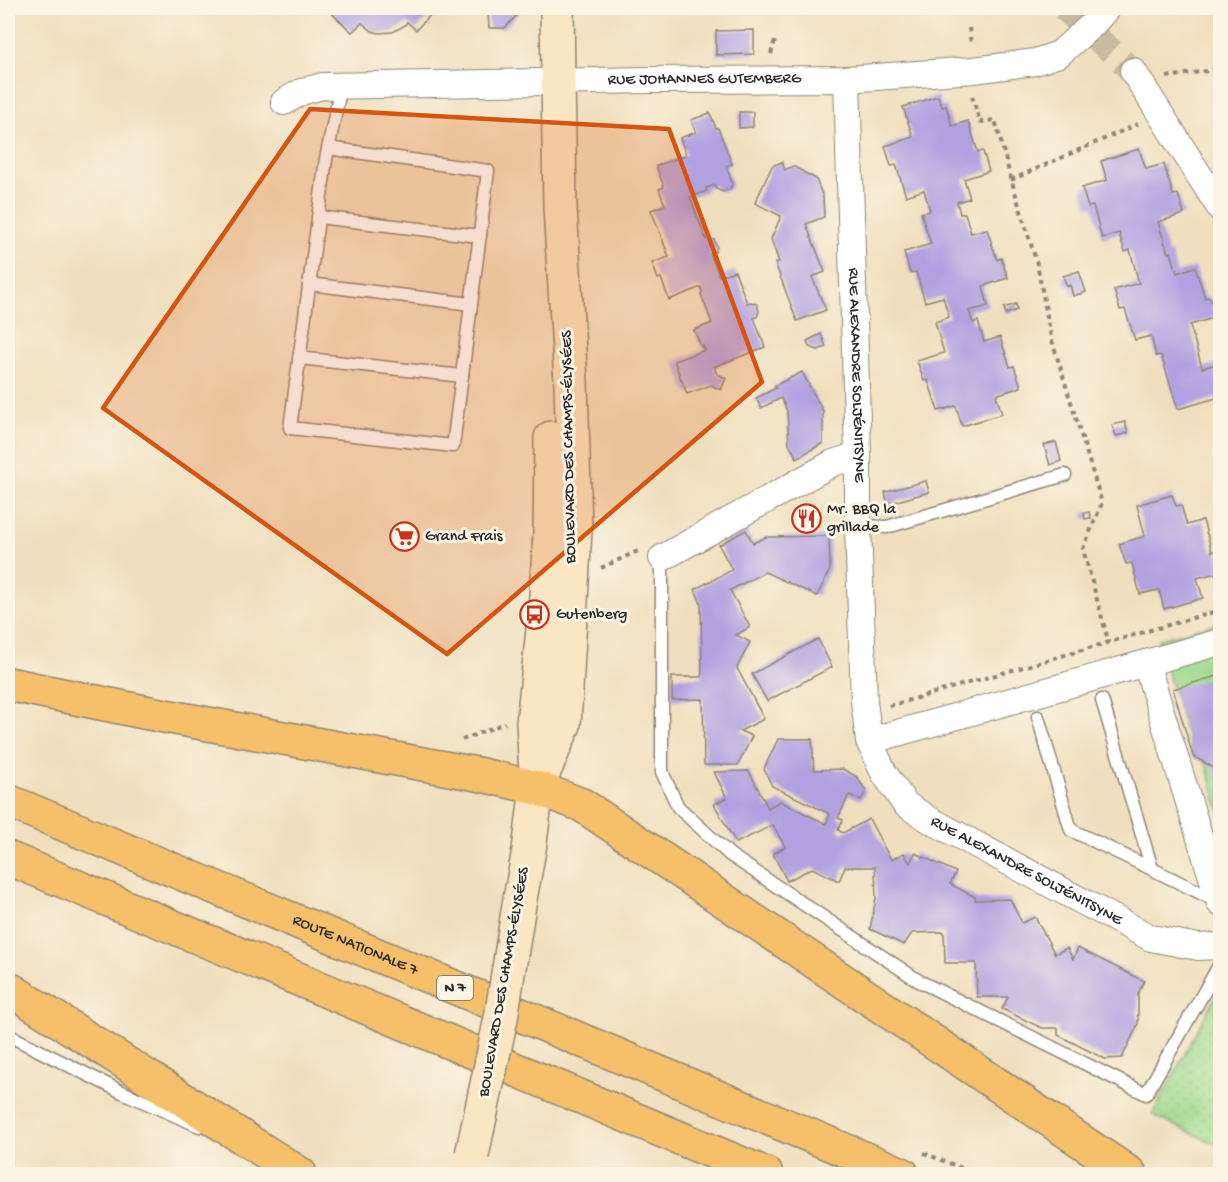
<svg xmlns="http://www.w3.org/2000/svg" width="1228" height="1182" font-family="'Gochi Hand',sans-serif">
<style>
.grass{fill:#9ed98c;stroke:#64825c;stroke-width:1.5}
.park{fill:url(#park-dots);stroke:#64825c;stroke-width:1.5}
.building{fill:#b2a1e1}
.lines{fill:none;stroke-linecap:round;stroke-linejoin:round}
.street-tunnel{stroke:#c9bba1;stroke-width:26;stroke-dasharray:26 13;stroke-linecap:butt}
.lane-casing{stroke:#8e8574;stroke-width:15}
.street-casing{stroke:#8e8574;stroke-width:28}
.secondary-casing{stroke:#8e8574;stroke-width:36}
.primary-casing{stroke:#8e8574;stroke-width:36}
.path{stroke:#8e8574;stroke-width:4;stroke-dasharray:4.5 4.5;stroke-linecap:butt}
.lane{stroke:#fff;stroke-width:12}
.street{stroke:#fff;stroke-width:26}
.secondary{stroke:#fbe6c4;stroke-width:33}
.primary{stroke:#f6c06b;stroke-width:33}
.secondary-bridge-casing{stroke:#8e8574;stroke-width:36;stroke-linecap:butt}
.secondary-bridge{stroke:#fbe6c4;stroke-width:33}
.marked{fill:#d5540f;fill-opacity:0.2;stroke:#d5540f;stroke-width:4.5;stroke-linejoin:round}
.labels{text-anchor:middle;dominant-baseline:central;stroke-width:6;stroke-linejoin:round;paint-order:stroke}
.shield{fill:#fcf5e5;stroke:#6a6863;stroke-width:1.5}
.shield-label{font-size:15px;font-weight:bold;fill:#2b2b2b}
.street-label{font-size:16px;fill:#2b2b2b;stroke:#fcf5e5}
.poi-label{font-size:16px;fill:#2b2b2b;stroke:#fcf5e5;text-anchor:start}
</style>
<defs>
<pattern id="park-dots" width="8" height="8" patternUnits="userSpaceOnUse" patternTransform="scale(1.5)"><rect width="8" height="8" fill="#9ed98c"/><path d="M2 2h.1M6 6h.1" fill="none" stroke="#88ba79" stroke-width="1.8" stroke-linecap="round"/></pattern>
</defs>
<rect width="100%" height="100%" fill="#fcf5e5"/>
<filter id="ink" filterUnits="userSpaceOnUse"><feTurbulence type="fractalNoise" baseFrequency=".0167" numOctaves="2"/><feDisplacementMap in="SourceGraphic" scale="12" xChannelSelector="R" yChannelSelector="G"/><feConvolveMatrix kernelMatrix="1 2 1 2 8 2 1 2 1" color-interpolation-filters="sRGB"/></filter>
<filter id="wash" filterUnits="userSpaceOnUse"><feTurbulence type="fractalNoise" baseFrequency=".008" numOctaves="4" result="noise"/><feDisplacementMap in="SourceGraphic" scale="24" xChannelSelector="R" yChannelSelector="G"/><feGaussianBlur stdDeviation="1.35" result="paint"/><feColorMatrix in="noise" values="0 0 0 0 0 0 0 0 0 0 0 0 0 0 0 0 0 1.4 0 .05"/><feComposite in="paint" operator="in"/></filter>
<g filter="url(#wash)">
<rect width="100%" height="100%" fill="#f0dfbe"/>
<polygon class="grass" points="1220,622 1220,813 1206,763 1193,756 1158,640"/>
<polygon class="park" points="1220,988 1220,1146 1152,1115"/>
<g id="blocks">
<g class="building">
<polygon points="326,8 437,8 416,30 407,22 405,25 393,32 379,33 372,31 362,23 352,32"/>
<polygon points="494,8 521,8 521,11 505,28 489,28 488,13"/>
<polygon points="754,30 754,54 716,55 716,31"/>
<polygon points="938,96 942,107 946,106 952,126 968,121 978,152 983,151 989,171 964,179 970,198 957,202 960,214 965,213 971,233 987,229 997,260 1001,258 1008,278 983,286 988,306 969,311 973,323 978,321 984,342 1000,337 1010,367 1014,366 1021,387 996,395 1002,414 962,426 956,406 938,411 928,380 924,381 917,361 944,353 935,322 949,317 943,297 925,302 916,272 910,273 904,252 931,244 921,213 930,211 924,190 906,196 896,165 891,166 885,146 913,137 903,107"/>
<polygon points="739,112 753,112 753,127 739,128"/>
<polygon points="710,113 716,128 718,128 732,164 726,166 732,183 730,189 723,192 716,189 715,185 706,188 707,191 690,197 706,239 709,238 714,240 717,247 715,252 710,254 719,276 735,271 747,303 751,302 757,304 759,311 757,317 754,318 765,347 714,367 717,374 726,378 721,390 711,385 687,394 674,361 705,350 703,346 701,347 694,330 712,323 701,294 702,292 701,287 669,300 661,278 658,279 652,263 669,257 651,210 665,205 659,189 664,187 656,166 686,155 680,138 696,132 691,120"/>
<polygon points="1139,149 1146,169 1164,164 1173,195 1178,194 1184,214 1158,222 1168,253 1171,252 1177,273 1195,267 1205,298 1210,297 1216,317 1190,325 1202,368 1220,363 1220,397 1178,409 1161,355 1156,356 1151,336 1135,340 1125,309 1120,310 1114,290 1139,283 1130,250 1125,252 1119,233 1102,238 1093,206 1088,207 1082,188 1107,180 1101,161"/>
<polygon points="782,162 785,170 793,166 816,179 823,197 824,217 806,224 825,272 812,277 826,310 797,321 775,263 779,262 771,239 781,216 755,203 772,166"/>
<polygon points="1079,271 1086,292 1073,296 1070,285 1067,287 1063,276"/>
<polygon points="1016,304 1017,310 1006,314 1004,308"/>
<polygon points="821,334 826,347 818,350 809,347 807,341"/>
<polygon points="802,372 823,411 823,443 797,458 789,444 787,411 781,398 761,408 756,398 776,388 774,386"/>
<polygon points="1125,422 1128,433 1116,436 1112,425"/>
<polygon points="1056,442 1061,461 1050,465 1044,445"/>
<polygon points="926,481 929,492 891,503 887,501 885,492"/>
<polygon points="1172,495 1176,506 1181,505 1187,525 1203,520 1212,552 1217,550 1220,562 1220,572 1197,578 1203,598 1164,609 1159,590 1140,594 1132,563 1126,564 1119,544 1145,536 1137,505"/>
<polygon points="1089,512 1091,518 1085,519 1084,513"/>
<polygon points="746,530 753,543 766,537 829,536 830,569 817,596 765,572 730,590 750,627 736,635 750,642 737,668 764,719 740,731 752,736 738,765 704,765 703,699 672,700 672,677 702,677 701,604 695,589 732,570 719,545"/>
<polygon points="818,639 832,667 767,701 752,674"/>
<polygon points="1220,675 1220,788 1214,768 1193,756 1173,689"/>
<polygon points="778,739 812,739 814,770 843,769 857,777 866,791 865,793 861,800 849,795 838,818 843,820 838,830 843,833 869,819 891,860 904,853 910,863 915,853 956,872 950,884 975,897 975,900 1010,899 1022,923 1035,917 1055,954 1067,948 1073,959 1078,948 1144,981 1138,993 1138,1024 1122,1058 1105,1059 1058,1035 1058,1028 1042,1028 1002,1009 1008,997 977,997 976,963 945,963 944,932 912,933 904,945 870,929 876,898 875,867 845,867 839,881 812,868 787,881 773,854 785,847 773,825 736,843 714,804 727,798 714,772 749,771 768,808 780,801 826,824 830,814 772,786 764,769"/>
</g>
</g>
</g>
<g filter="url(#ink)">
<use href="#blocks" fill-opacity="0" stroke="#8e8574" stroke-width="1.5"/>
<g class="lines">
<polyline class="street-tunnel" points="1064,8 1133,71"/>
<defs>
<g id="lane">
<polyline points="328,148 488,171 453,446 290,428 326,159 341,86"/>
<polyline points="318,217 480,236"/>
<polyline points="309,284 471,304"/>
<polyline points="299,358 462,376"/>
<polyline points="858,526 887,527 1065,475"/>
<polyline points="662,558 662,772 678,807 730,855 919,981 1146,1094 1220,964"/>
<polyline points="1102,700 1152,869"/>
<polyline points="1038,717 1071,830 1152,869 1217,901"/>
<polyline points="8,1035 122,1092 199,1126"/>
</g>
<g id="street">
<polyline points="1133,71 1220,208"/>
<path id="s1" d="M847,79L858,455V526L864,701L869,741L884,773L905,804L930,820L1151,938L1198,947L1220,946"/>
<path id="s2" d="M284,102L301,92L322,86L650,80L847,79L974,70L1035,62L1059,54L1093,24L1107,8"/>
<polyline points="662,558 833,463 858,455"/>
<polyline points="1146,663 1220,642"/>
<polyline points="869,741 1146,663 1220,903"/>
</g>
<g id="secondary">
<polyline points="537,788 564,725 575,530 571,382 560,208 557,8"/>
<polyline points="520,899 529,850 537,788 533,723 545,611 550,534 551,438"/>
</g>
<g id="primary">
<polyline points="8,684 149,713 482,775 537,788 582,805 1130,1174"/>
<path id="s3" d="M8,801L902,1174"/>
<polyline points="8,858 766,1174"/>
<polyline points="8,988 300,1174"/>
</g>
</defs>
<use href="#lane" class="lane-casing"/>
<use href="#street" class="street-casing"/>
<use href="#secondary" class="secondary-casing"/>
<use href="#primary" class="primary-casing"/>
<g class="path">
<polyline points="969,28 971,44"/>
<polyline points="771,54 776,37"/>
<polyline points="1167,77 1220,69"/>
<polyline points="972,96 980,122 995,120 1009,172 1037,264 1051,337 1102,503 1083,549 1109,643"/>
<polyline points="1011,180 1138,124"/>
<polyline points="601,568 638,551"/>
<polyline points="889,706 1220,610"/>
<polyline points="462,740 505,723"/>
<polyline points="924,1153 976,1174"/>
</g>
<use href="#lane" class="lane"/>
<use href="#street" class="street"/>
<use href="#secondary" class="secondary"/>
<use href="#primary" class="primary"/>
<defs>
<polyline id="secondary-bridge" points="472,1155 501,1018 520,899"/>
</defs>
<use href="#secondary-bridge" class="secondary-bridge-casing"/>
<use href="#secondary-bridge" class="secondary-bridge"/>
</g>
</g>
<path class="marked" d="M310,109L669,129L762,382L447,654L103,408Z"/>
<defs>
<symbol id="restaurant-ring" viewBox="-11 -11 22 22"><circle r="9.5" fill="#fcf5e5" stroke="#c8321e" stroke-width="1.5"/><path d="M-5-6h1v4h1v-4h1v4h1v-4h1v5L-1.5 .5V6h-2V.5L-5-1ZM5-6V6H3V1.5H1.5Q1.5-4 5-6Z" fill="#c8321e"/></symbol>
<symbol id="supermarket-ring" viewBox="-11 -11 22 22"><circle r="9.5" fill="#fcf5e5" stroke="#c8321e" stroke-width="1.5"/><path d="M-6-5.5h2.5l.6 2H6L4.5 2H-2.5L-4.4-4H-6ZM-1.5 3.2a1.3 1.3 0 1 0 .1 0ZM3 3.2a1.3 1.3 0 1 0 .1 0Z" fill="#c8321e"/></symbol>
<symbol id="bus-ring" viewBox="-11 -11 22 22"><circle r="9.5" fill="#fcf5e5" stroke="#c8321e" stroke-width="1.5"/><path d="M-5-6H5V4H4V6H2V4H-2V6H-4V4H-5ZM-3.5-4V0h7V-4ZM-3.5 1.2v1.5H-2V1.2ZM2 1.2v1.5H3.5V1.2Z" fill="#c8321e"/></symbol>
</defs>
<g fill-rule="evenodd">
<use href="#restaurant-ring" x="790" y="502" width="33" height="33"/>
<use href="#supermarket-ring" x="388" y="520" width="33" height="33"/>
<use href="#bus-ring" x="518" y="598" width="33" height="33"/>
</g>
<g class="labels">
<rect class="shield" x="437" y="976" width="36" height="24" rx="4.5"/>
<g class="shield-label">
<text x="455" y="988">N 7</text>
</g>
<g class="street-label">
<text stroke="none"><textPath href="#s2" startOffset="424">RUE JOHANNES GUTEMBERG</textPath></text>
<text stroke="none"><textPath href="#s1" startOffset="296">RUE ALEXANDRE SOLJÉNITSYNE</textPath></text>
<text transform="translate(570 447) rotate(-91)">BOULEVARD DES CHAMPS-ÉLYSÉES</text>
<text stroke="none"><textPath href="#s1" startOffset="874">RUE ALEXANDRE SOLJÉNITSYNE</textPath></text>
<text stroke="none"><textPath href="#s3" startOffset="376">ROUTE NATIONALE 7</textPath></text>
<text transform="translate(505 982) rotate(-80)">BOULEVARD DES CHAMPS-ÉLYSÉES</text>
</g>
<g class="poi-label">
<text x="827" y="510">Mr. BBQ la<tspan x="827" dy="18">grillade</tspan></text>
<text x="425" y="537">Grand Frais</text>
<text x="556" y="615">Gutenberg</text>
</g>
</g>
<rect width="1228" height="1182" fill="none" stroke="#fcf5e5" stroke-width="30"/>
</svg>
